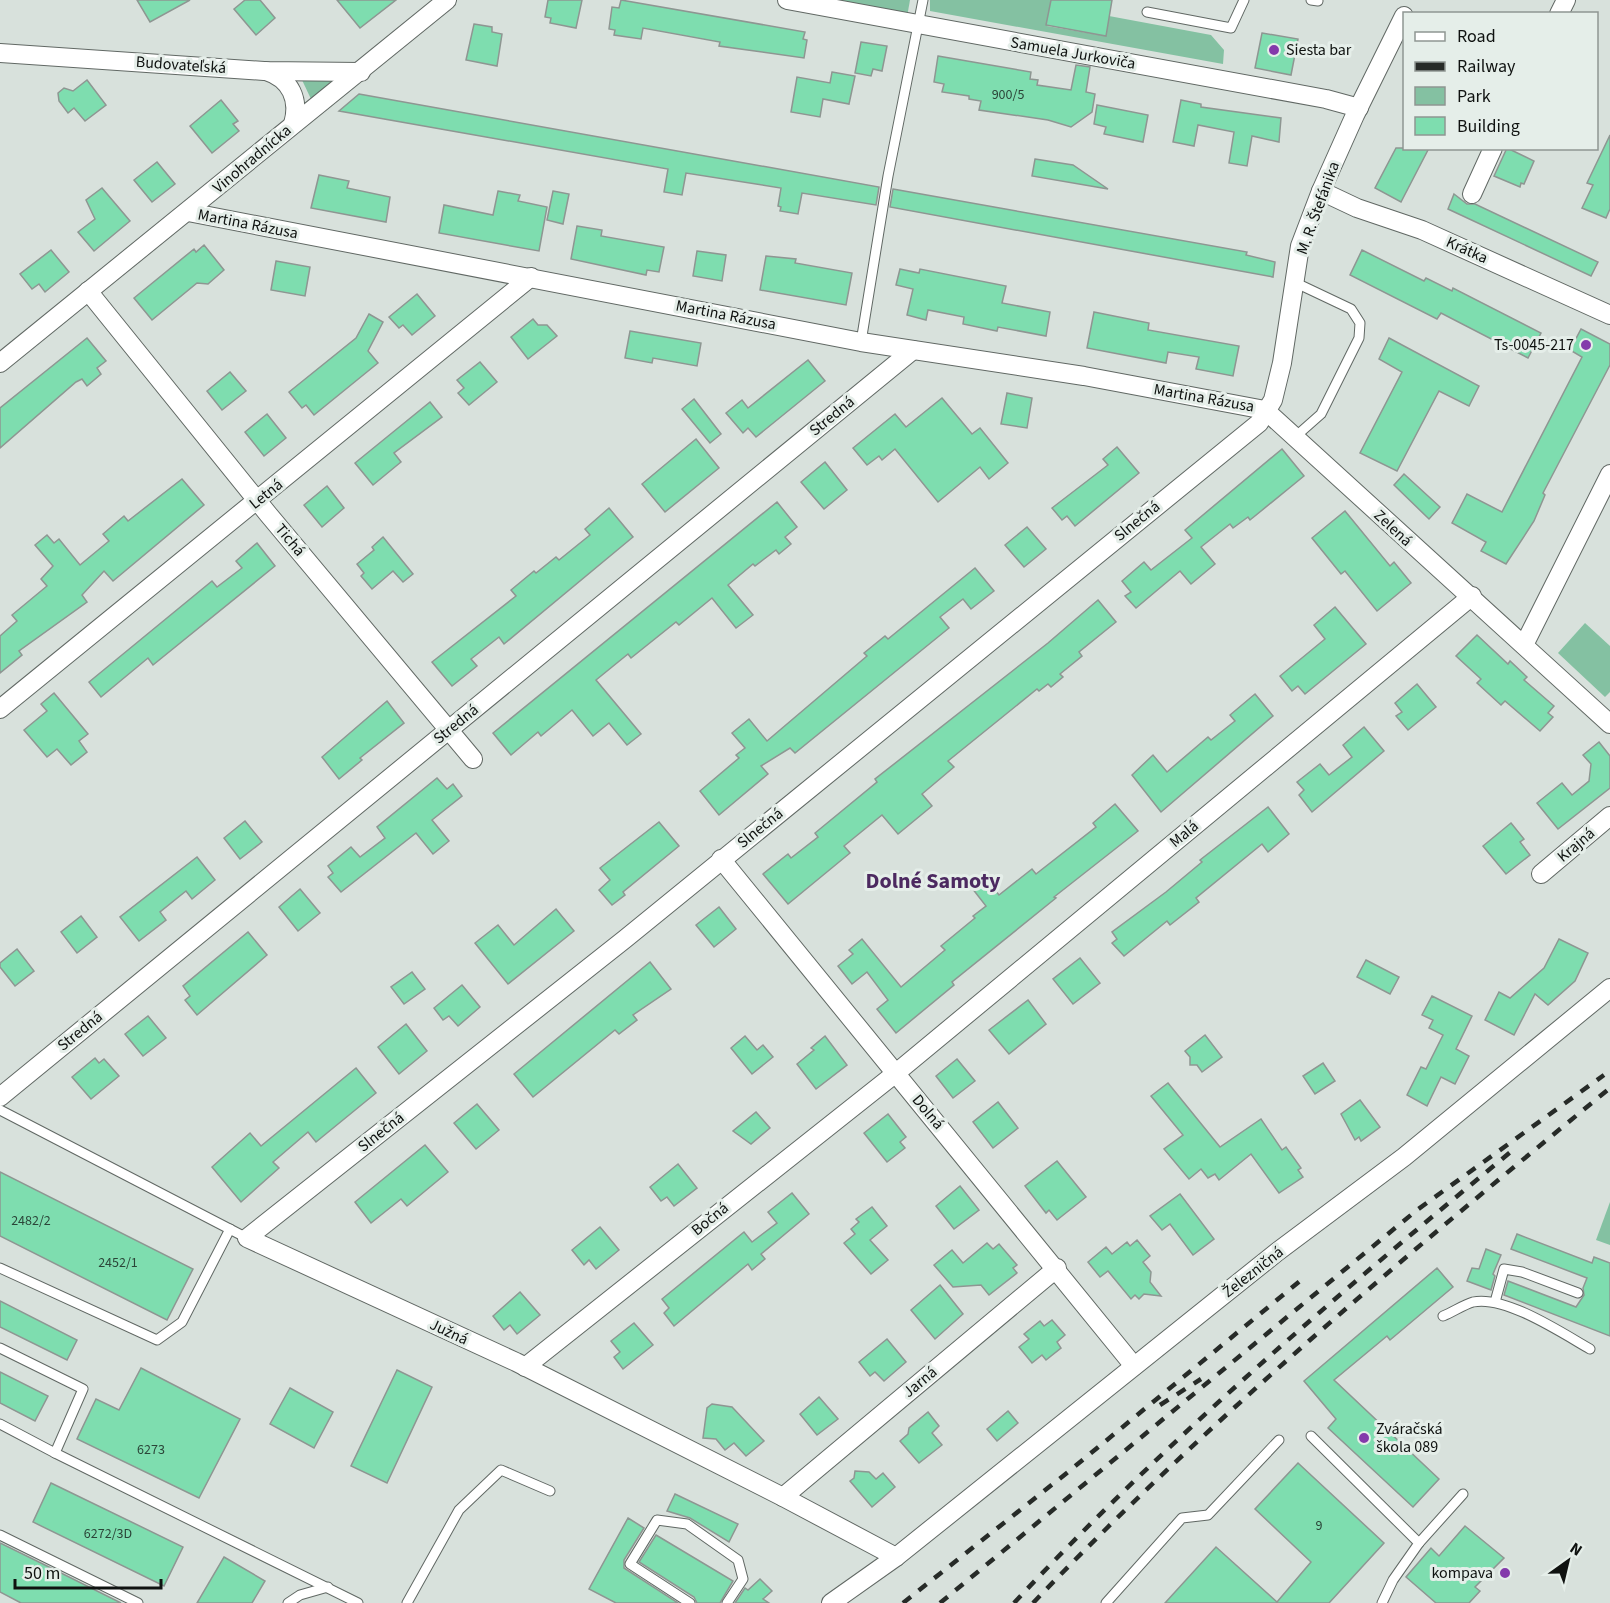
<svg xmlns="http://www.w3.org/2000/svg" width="1610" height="1603" font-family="'Source Sans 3',sans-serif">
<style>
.green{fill:#84c1a2}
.building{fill:#7eddaf;stroke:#8e9692;stroke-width:1.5}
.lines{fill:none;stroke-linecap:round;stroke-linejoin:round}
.lane-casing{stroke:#616864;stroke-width:11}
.street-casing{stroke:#616864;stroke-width:20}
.lane{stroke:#fff;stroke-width:9}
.street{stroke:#fff;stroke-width:18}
.rail{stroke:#272b28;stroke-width:4.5;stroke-dasharray:10 10;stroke-linecap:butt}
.poi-dot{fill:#843aab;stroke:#e5eee9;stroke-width:2}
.labels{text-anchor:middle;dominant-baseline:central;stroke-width:6;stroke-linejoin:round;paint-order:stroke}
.number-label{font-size:14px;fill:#2b4538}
.poi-label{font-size:16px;fill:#0f1210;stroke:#e5eee9;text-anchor:start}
.street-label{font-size:16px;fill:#0f1210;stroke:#e5eee9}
.district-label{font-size:22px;font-weight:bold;fill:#4c2960;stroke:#e5eee9}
</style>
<rect width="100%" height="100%" fill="#d8e1dc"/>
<g class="green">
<polygon points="814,0 910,0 907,17"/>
<polygon points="930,0 1051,0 1047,26 1105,36 1109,16 1211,35 1224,50 1223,64 930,11"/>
<polygon points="302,80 333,80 311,99"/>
<polygon points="1585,623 1610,646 1610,692 1605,697 1558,653"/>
<polygon points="1610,1202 1610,1245 1596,1240"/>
</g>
<g class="building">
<polygon points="137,0 190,0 150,22"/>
<polygon points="245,0 260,0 275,18 256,35 234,9"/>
<polygon points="337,0 396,0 360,28"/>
<polygon points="548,0 582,0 576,28 550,23 551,18 545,17"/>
<polygon points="621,0 805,32 803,39 807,40 804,58 719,46 720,42 643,28 641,39 614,35 615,30 609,29 612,7 619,8"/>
<polygon points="1051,0 1112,0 1106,36 1046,25"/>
<polygon points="474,24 492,27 492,32 502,34 497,66 466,60"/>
<polygon points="1262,33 1298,39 1291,75 1255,68"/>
<polygon points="861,42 887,46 882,71 873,69 871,76 855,73"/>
<polygon points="938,56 1031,72 1030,79 1038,80 1037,85 1071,90 1076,65 1090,67 1086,92 1095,94 1092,112 1071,127 1048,120 979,110 981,101 969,99 969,96 942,92 944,84 934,82"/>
<polygon points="832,72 855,76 849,104 823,99 820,117 791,112 797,77 830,83"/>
<polygon points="87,80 106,105 85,121 74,108 68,113 59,101 58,93 64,88 73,91"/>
<polygon points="359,94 879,187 876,205 802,193 798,214 780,211 781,207 778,206 781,188 686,173 682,195 664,192 668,169 339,111"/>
<polygon points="221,100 238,121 233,124 239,131 212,153 190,126"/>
<polygon points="1181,100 1201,104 1201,107 1281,118 1279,142 1252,136 1247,166 1229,163 1234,132 1198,125 1194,146 1173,142"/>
<polygon points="1097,105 1148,115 1143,142 1104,134 1106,127 1094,124"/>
<polygon points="1610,135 1610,209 1606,218 1582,208 1593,185 1587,183"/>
<polygon points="1396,148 1429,148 1401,202 1375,188"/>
<polygon points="1507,148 1534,161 1524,184 1521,183 1520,187 1494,176"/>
<polygon points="1035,159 1073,165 1108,189 1032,176"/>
<polygon points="157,162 175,184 152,202 134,180"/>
<polygon points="319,175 349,181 347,188 390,197 386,222 311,208"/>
<polygon points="102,188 130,221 94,251 78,232 95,219 86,200"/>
<polygon points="893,189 1247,252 1246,255 1275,262 1273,277 890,207"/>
<polygon points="498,191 520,195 518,201 547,207 539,251 439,233 444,205 493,215"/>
<polygon points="553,191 569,194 563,224 547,220"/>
<polygon points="1454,194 1467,204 1475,204 1598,262 1591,276 1448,209"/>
<polygon points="577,226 602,230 601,236 664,247 659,272 647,270 646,275 571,259"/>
<polygon points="204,245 224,270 208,284 197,283 152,320 134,298 194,249 196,252"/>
<polygon points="51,250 69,272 45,292 39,284 32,289 20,274"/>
<polygon points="1362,250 1424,281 1426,278 1452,291 1453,288 1541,333 1528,358 1441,313 1437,319 1350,275"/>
<polygon points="697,251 726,255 722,281 693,276"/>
<polygon points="766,256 796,259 795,263 852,273 846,305 760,290"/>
<polygon points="276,261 310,267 305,296 271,290"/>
<polygon points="900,269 919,273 920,269 1006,286 1002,303 1050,312 1046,336 998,327 997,331 963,324 964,317 928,310 926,320 907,315 913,289 896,285"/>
<polygon points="417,294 435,316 412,335 403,325 399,328 389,317"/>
<polygon points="1094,312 1149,323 1148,330 1239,346 1233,376 1196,369 1199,357 1168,352 1166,363 1087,348"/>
<polygon points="369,314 383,322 368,351 378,363 314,415 306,405 302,408 289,392 356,338"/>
<polygon points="533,319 538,325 547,325 557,336 528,359 511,337"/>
<polygon points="1581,329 1610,344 1610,365 1543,493 1545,495 1534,521 1506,564 1481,551 1486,542 1452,523 1467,494 1502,512 1582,357 1570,350"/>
<polygon points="630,331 701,343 697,366 653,358 652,363 625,358"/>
<polygon points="87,338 106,361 97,368 101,374 87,386 82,379 76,382 0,448 0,408"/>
<polygon points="1389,338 1479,386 1469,406 1439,391 1397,471 1360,453 1402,372 1379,359"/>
<polygon points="808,360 825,381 756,437 748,428 743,433 726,413 742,400 748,408"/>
<polygon points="480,362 497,382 469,405 458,393 464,388 457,380"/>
<polygon points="230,372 246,391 222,410 207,391"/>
<polygon points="1007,393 1032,398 1027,428 1001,424"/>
<polygon points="942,398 972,434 980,428 1008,463 989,479 980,467 938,502 895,449 882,460 879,456 867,465 853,448 895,414 906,427"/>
<polygon points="694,399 721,434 710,443 682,409"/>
<polygon points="430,402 442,417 394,453 401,462 373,485 355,463"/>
<polygon points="267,414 286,438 264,456 245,432"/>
<polygon points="696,439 719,468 665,512 642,484"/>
<polygon points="1117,447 1139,473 1075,526 1067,516 1062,520 1052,508 1108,465 1103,459"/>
<polygon points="1282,449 1304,476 1250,520 1248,517 1233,528 1230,524 1201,547 1215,564 1191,584 1180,571 1136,608 1125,596 1131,592 1122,581 1144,562 1151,570 1192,538 1185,530"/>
<polygon points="825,462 847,490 824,509 801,482"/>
<polygon points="1404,474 1440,507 1429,519 1394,485"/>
<polygon points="182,479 204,505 113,581 104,571 82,595 87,602 19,651 22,655 0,673 0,636 17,621 12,615 47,586 41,579 53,566 35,545 47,535 54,543 59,539 80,565 109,541 103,534 124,516 128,521"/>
<polygon points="327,486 344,508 322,527 304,505"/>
<polygon points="777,502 797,527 785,537 791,544 779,554 776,550 755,566 753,564 728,585 753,615 736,628 712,598 679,625 676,622 631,658 628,654 596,680 641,734 627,745 609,723 593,736 572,710 541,736 538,732 511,755 493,733"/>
<polygon points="609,508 633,537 504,644 499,637 471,659 477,666 452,686 432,662 516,596 511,590 534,571 536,573 556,557 559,560 590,535 585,529"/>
<polygon points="1345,511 1390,566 1394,562 1411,583 1377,611 1345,571 1341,574 1312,538"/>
<polygon points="1027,527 1046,549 1024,567 1005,545"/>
<polygon points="383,537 413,574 403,582 393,571 372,589 361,576 364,573 357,564 374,550 372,547"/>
<polygon points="257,543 275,566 153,665 148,658 101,697 89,682 212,581 217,587 242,568 236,561"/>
<polygon points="975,568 994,591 971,609 963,599 940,617 949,628 795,753 790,748 761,766 768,774 719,815 700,791 739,758 736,755 745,748 732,733 749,719 767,741 867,656 864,653 885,636 888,639"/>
<polygon points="1098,600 1116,622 1079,652 1082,656 1060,674 1063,677 1051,687 1048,684 1039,691 1037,689 948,761 954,767 922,794 932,806 898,834 882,815 844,846 850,853 788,904 763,874 788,854 791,858 818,837 815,833 877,782 875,779 1048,643"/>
<polygon points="1335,607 1366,644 1305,694 1298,686 1292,691 1280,676 1325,639 1314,625"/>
<polygon points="1477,635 1508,664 1510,661 1527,677 1524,680 1554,706 1548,713 1553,717 1540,731 1505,701 1501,705 1477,683 1481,679 1456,656"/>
<polygon points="1417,684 1436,707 1408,730 1396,716 1402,712 1395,703"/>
<polygon points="54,693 88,734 79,741 87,752 71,765 57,749 47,757 24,730 47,711 41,704"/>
<polygon points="1255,694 1273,716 1161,812 1132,775 1153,755 1167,772 1208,737 1211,740 1235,721 1230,715"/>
<polygon points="387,701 404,723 360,758 362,760 339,779 322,757"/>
<polygon points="1364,727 1384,751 1312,812 1299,795 1304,790 1297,782 1320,764 1329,775 1352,757 1343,745"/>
<polygon points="1599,742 1610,756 1610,788 1558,829 1537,803 1562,783 1572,795 1589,781 1591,764 1583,755"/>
<polygon points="437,778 447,789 453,784 462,796 432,820 449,841 433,854 416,833 341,892 328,877 333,873 328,866 351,847 360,857 385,838 377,827"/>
<polygon points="1115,804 1138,831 1054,897 1056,898 952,982 954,985 896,1033 877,1009 888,1000 867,972 852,984 838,966 853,954 849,950 862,939 901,987 945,950 941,946 975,918 973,916 986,906 972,888 985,877 999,895 1032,869 1036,874 1096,827 1093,823"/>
<polygon points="1268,807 1289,834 1268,852 1262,844 1196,898 1199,902 1170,925 1167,921 1124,956 1112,943 1117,939 1112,932 1166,892 1202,862 1200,860"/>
<polygon points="245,821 262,842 240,859 224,838"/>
<polygon points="659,822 679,846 623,892 625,895 612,905 599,890 610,880 600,868"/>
<polygon points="1511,823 1524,839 1520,842 1530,855 1506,874 1483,846"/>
<polygon points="197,857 215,880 192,899 186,891 160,912 166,920 139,941 120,917"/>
<polygon points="300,889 320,913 298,931 279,907"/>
<polygon points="719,907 736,929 714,947 696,925"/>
<polygon points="556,909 574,931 508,984 475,943 498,925 514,945"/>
<polygon points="81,916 97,937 77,953 61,932"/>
<polygon points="248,932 267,955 197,1015 185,1000 190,996 183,986"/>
<polygon points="1559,939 1588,953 1575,981 1548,1005 1535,994 1514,1035 1485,1020 1499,992 1510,998 1544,968"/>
<polygon points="17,949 34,971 15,986 0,967 0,963"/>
<polygon points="1080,958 1100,983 1073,1004 1053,979"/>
<polygon points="1366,960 1399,977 1390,994 1357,977"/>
<polygon points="650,962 671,989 633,1015 637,1020 619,1034 615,1030 533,1097 514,1074"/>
<polygon points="412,972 425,989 404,1004 391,987"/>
<polygon points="462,985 480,1007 458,1026 449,1016 443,1020 434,1008"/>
<polygon points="1432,996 1472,1016 1456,1049 1469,1056 1455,1084 1441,1077 1427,1106 1407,1095 1421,1067 1426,1069 1443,1035 1429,1028 1433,1020 1422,1015"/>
<polygon points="1028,1000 1046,1024 1009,1054 989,1030"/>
<polygon points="148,1016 166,1038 143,1056 125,1034"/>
<polygon points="406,1024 427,1051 399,1074 378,1047"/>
<polygon points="1205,1035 1222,1057 1202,1072 1197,1065 1190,1065 1190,1057 1185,1051"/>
<polygon points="745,1036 757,1050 763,1045 773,1057 752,1074 731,1048"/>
<polygon points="825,1036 847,1065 816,1089 797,1064 814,1050 811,1048"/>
<polygon points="95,1058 99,1063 104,1059 119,1076 91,1099 72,1077"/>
<polygon points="957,1059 975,1081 953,1098 936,1076"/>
<polygon points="1323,1063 1335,1081 1315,1094 1303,1076"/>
<polygon points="356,1068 376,1093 316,1142 308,1132 273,1162 279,1168 241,1202 212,1167 250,1133 261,1146"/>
<polygon points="1168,1083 1220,1147 1261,1119 1282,1150 1286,1147 1301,1168 1298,1170 1303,1177 1279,1193 1251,1154 1219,1180 1215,1174 1208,1178 1201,1169 1189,1179 1164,1149 1183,1135 1151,1096"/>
<polygon points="1360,1100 1380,1127 1361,1141 1359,1137 1355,1140 1341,1114"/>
<polygon points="998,1102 1018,1128 993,1148 973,1122"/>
<polygon points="477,1104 499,1130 476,1149 454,1123"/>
<polygon points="756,1112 770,1128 751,1144 733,1131"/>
<polygon points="888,1114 906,1137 900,1142 905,1148 887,1162 864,1133"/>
<polygon points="425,1145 448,1172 407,1206 401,1199 371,1223 355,1202"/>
<polygon points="1057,1161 1086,1197 1057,1220 1049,1210 1046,1213 1025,1186"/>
<polygon points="678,1164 697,1188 674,1206 667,1197 661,1201 650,1187"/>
<polygon points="0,1172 193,1269 167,1320 0,1236"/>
<polygon points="960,1186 979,1210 954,1229 936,1206"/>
<polygon points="792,1193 809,1214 761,1254 765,1259 752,1270 748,1264 674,1326 664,1313 669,1308 662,1299 744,1232 752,1242 777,1223 768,1212"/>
<polygon points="1180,1194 1214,1239 1193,1255 1170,1224 1162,1230 1150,1216"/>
<polygon points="872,1207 887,1226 870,1240 888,1260 871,1274 844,1243 855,1234 851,1229 859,1222 856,1219"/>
<polygon points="600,1227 619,1250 596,1269 589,1260 584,1265 572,1250"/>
<polygon points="1517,1234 1592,1263 1594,1257 1610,1263 1610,1336 1504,1295 1508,1281 1576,1307 1584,1295 1583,1288 1587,1278 1511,1249"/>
<polygon points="1137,1240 1150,1256 1143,1262 1151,1272 1150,1282 1161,1296 1144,1294 1139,1299 1135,1295 1131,1299 1108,1271 1100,1277 1088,1262 1106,1247 1112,1254 1127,1242 1130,1246"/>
<polygon points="987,1243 993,1249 999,1244 1017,1265 1013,1268 1017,1273 989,1295 981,1285 953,1287 934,1265 952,1250 963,1263"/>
<polygon points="1486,1249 1501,1255 1493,1274 1495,1276 1491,1290 1467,1281 1472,1268 1479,1269"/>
<polygon points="1437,1268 1453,1287 1390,1340 1387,1336 1334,1380 1439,1479 1413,1507 1328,1428 1336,1419 1304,1381"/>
<polygon points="940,1285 963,1314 935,1339 911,1310"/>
<polygon points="520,1292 540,1315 517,1334 510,1325 504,1330 493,1316"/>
<polygon points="0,1301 77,1340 67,1360 0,1327"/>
<polygon points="1052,1320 1065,1335 1057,1342 1061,1348 1046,1360 1042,1355 1032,1363 1019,1347 1029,1339 1024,1334 1040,1321 1044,1326"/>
<polygon points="634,1323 653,1345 623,1369 614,1357 620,1352 611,1341"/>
<polygon points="887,1339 906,1362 884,1381 875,1372 870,1376 859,1362"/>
<polygon points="141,1368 240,1419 199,1498 77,1439 96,1399 119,1410"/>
<polygon points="397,1370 432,1387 387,1483 351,1466"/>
<polygon points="0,1372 48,1396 35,1421 0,1403"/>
<polygon points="290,1388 333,1412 314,1448 270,1424"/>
<polygon points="819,1397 838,1419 817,1435 800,1414"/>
<polygon points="712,1404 732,1407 764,1441 746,1456 734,1443 725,1450 716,1439 703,1438 707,1408"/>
<polygon points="1008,1411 1018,1423 997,1441 987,1429"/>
<polygon points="928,1412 939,1426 932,1433 942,1445 919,1463 900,1441 908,1434 909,1428"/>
<polygon points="1298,1463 1384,1543 1329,1603 1165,1603 1216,1547 1277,1602 1311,1562 1255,1509"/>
<polygon points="855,1471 869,1472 876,1479 883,1473 895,1487 872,1507 850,1481 854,1478"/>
<polygon points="51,1483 183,1547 164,1586 33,1522"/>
<polygon points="675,1494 738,1524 729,1542 690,1518 667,1511"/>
<polygon points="628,1518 644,1528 624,1560 624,1568 678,1603 616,1603 589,1589"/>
<polygon points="1465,1526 1504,1558 1475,1587 1480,1591 1469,1603 1436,1603 1406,1577 1431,1548 1439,1556"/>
<polygon points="656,1535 733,1581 720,1603 697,1603 694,1597 639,1562"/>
<polygon points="0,1543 49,1567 121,1603 21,1603 0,1592"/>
<polygon points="224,1557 265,1581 252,1603 197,1603"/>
<polygon points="760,1579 772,1591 763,1599 769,1603 735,1603 745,1588 748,1590"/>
</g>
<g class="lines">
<defs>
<g id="lane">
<polyline points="1311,0 1318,1"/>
<polyline points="1147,12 1231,28 1244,0"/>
<polyline points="1294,282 1351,309 1360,323 1359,338 1321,414 1295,437"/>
<polyline points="861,342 888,176 923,0"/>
<polyline points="0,1110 247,1238"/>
<polyline points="0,1268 157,1340 182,1322 230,1229"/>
<polyline points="1495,1302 1504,1269 1522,1272 1578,1293"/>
<path d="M1443,1316C1453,1312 1463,1305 1473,1302C1505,1295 1562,1333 1590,1349"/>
<polyline points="0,1348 83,1389 55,1453 358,1603"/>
<polyline points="0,1424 55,1453"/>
<polyline points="1311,1436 1419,1543 1393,1580 1382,1603"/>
<polyline points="0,1535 138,1603"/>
<polyline points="1419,1543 1463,1494"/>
<polyline points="288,1603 300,1595 328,1587"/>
<polyline points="407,1603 459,1510 501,1470 550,1491"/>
<polyline points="690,1603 630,1564 657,1520 687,1524 738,1560 743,1579 727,1603"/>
<polyline points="1106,1603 1182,1518 1208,1515 1279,1440"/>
</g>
<g id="street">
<polyline points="787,0 1326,99 1359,108"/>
<polyline points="1559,14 1566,0"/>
<polyline points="0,53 264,71 361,72"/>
<path d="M266,71C291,79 300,100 293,124"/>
<polyline points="1321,191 1357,208 1422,230 1610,315"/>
<polyline points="1472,194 1493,148"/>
<polyline points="188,212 861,342 1084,376 1265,410"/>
<polyline points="88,291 268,514 473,759"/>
<path d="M0,363C148,241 299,122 447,0"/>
<polyline points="1265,410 1610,724"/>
<polyline points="1524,645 1610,474"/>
<polyline points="0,709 531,277"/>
<polyline points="721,859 1134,1366"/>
<polyline points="1541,874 1610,816"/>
<polyline points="0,1097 913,350"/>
<polyline points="525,1367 896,1073 1472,596"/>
<polyline points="783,1497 1057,1268"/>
<polyline points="896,1557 783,1497 516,1362 247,1238 625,939 1259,423 1273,400 1282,363 1300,246 1321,191 1355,115 1404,16"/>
<polyline points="831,1603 896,1557 1277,1252 1404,1157 1610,988"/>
</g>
</defs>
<use href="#lane" class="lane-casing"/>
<use href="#street" class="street-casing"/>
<use href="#lane" class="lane"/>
<use href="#street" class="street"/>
<g class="rail">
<polyline points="1160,1405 1201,1379"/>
<polyline points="903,1603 1068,1472 1306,1276"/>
<polyline points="940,1603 1417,1210 1604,1075"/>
<path d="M1014,1603C1168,1438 1339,1293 1513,1150"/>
<path d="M1033,1603C1212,1416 1410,1252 1610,1088"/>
</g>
</g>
<g class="poi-dot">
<circle cx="1274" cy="50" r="6"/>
<circle cx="1586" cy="345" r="6"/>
<circle cx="1364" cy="1438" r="6"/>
<circle cx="1505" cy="1573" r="6"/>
</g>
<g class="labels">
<g class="number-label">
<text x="1008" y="95">900/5</text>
<text x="31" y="1221">2482/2</text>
<text x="118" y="1263">2452/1</text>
<text x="151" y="1450">6273</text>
<text x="1319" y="1526">9</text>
<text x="108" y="1534">6272/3D</text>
</g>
<g class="poi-label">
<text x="1286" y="50">Siesta bar</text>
<text x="1574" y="345" text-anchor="end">Ts-0045-217</text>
<text x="1376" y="1429">Zváračská<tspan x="1376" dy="18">škola 089</tspan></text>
<text x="1493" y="1573" text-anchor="end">kompava</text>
</g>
<g class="street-label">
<text transform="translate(1073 53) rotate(10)">Samuela Jurkoviča</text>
<text transform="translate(181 65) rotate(4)">Budovateľská</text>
<text transform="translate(252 159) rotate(-40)">Vinohradnícka</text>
<text transform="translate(1318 208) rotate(-70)">M. R. Štefánika</text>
<text transform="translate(248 224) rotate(11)">Martina Rázusa</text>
<text transform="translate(1467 250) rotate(24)">Krátka</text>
<text transform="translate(726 315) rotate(11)">Martina Rázusa</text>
<text transform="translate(1204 398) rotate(10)">Martina Rázusa</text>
<text transform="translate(832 416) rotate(-39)">Stredná</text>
<text transform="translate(266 494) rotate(-39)">Letná</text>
<text transform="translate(1137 521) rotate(-39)">Slnečná</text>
<text transform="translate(1393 528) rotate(43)">Zelená</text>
<text transform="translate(290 540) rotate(50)">Tichá</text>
<text transform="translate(456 724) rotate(-39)">Stredná</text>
<text transform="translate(760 828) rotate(-39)">Slnečná</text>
<text transform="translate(1184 834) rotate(-40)">Malá</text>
<text transform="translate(1576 845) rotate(-40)">Krajná</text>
<text transform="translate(80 1031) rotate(-39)">Stredná</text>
<text transform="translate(928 1112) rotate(50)">Dolná</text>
<text transform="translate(381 1132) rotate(-38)">Slnečná</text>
<text transform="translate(710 1219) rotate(-39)">Bočná</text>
<text transform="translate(1253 1272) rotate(-38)">Železničná</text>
<text transform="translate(449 1332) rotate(25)">Južná</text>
<text transform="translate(920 1382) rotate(-40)">Jarná</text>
</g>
<g class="district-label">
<text x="933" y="881">Dolné Samoty</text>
</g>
</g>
<rect x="1403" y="12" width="195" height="138" fill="#e5eee9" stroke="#8f9692" stroke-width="1.5"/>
<rect x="1415" y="32" width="30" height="9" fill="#ffffff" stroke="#8f9692" stroke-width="1.5"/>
<text x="1457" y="42" font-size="18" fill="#0f1210">Road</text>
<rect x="1415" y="62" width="30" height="9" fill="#272b28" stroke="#8f9692" stroke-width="1.5"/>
<text x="1457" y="72" font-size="18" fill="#0f1210">Railway</text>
<rect x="1415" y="87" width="30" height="18" fill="#84c1a2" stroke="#8f9692" stroke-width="1.5"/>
<text x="1457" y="102" font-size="18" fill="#0f1210">Park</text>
<rect x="1415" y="117" width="30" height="18" fill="#7eddaf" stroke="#8f9692" stroke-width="1.5"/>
<text x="1457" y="132" font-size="18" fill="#0f1210">Building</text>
<g transform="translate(1568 1561) rotate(34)" stroke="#e5eee9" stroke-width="4.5" paint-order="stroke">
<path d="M0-4.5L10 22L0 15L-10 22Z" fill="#0f1210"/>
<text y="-9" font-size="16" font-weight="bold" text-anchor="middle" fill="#0f1210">N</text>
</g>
<path d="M15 1579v9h146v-9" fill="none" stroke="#0f1210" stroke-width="3"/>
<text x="24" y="1579" font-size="18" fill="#0f1210" stroke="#e5eee9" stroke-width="4.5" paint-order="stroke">50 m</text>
</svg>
